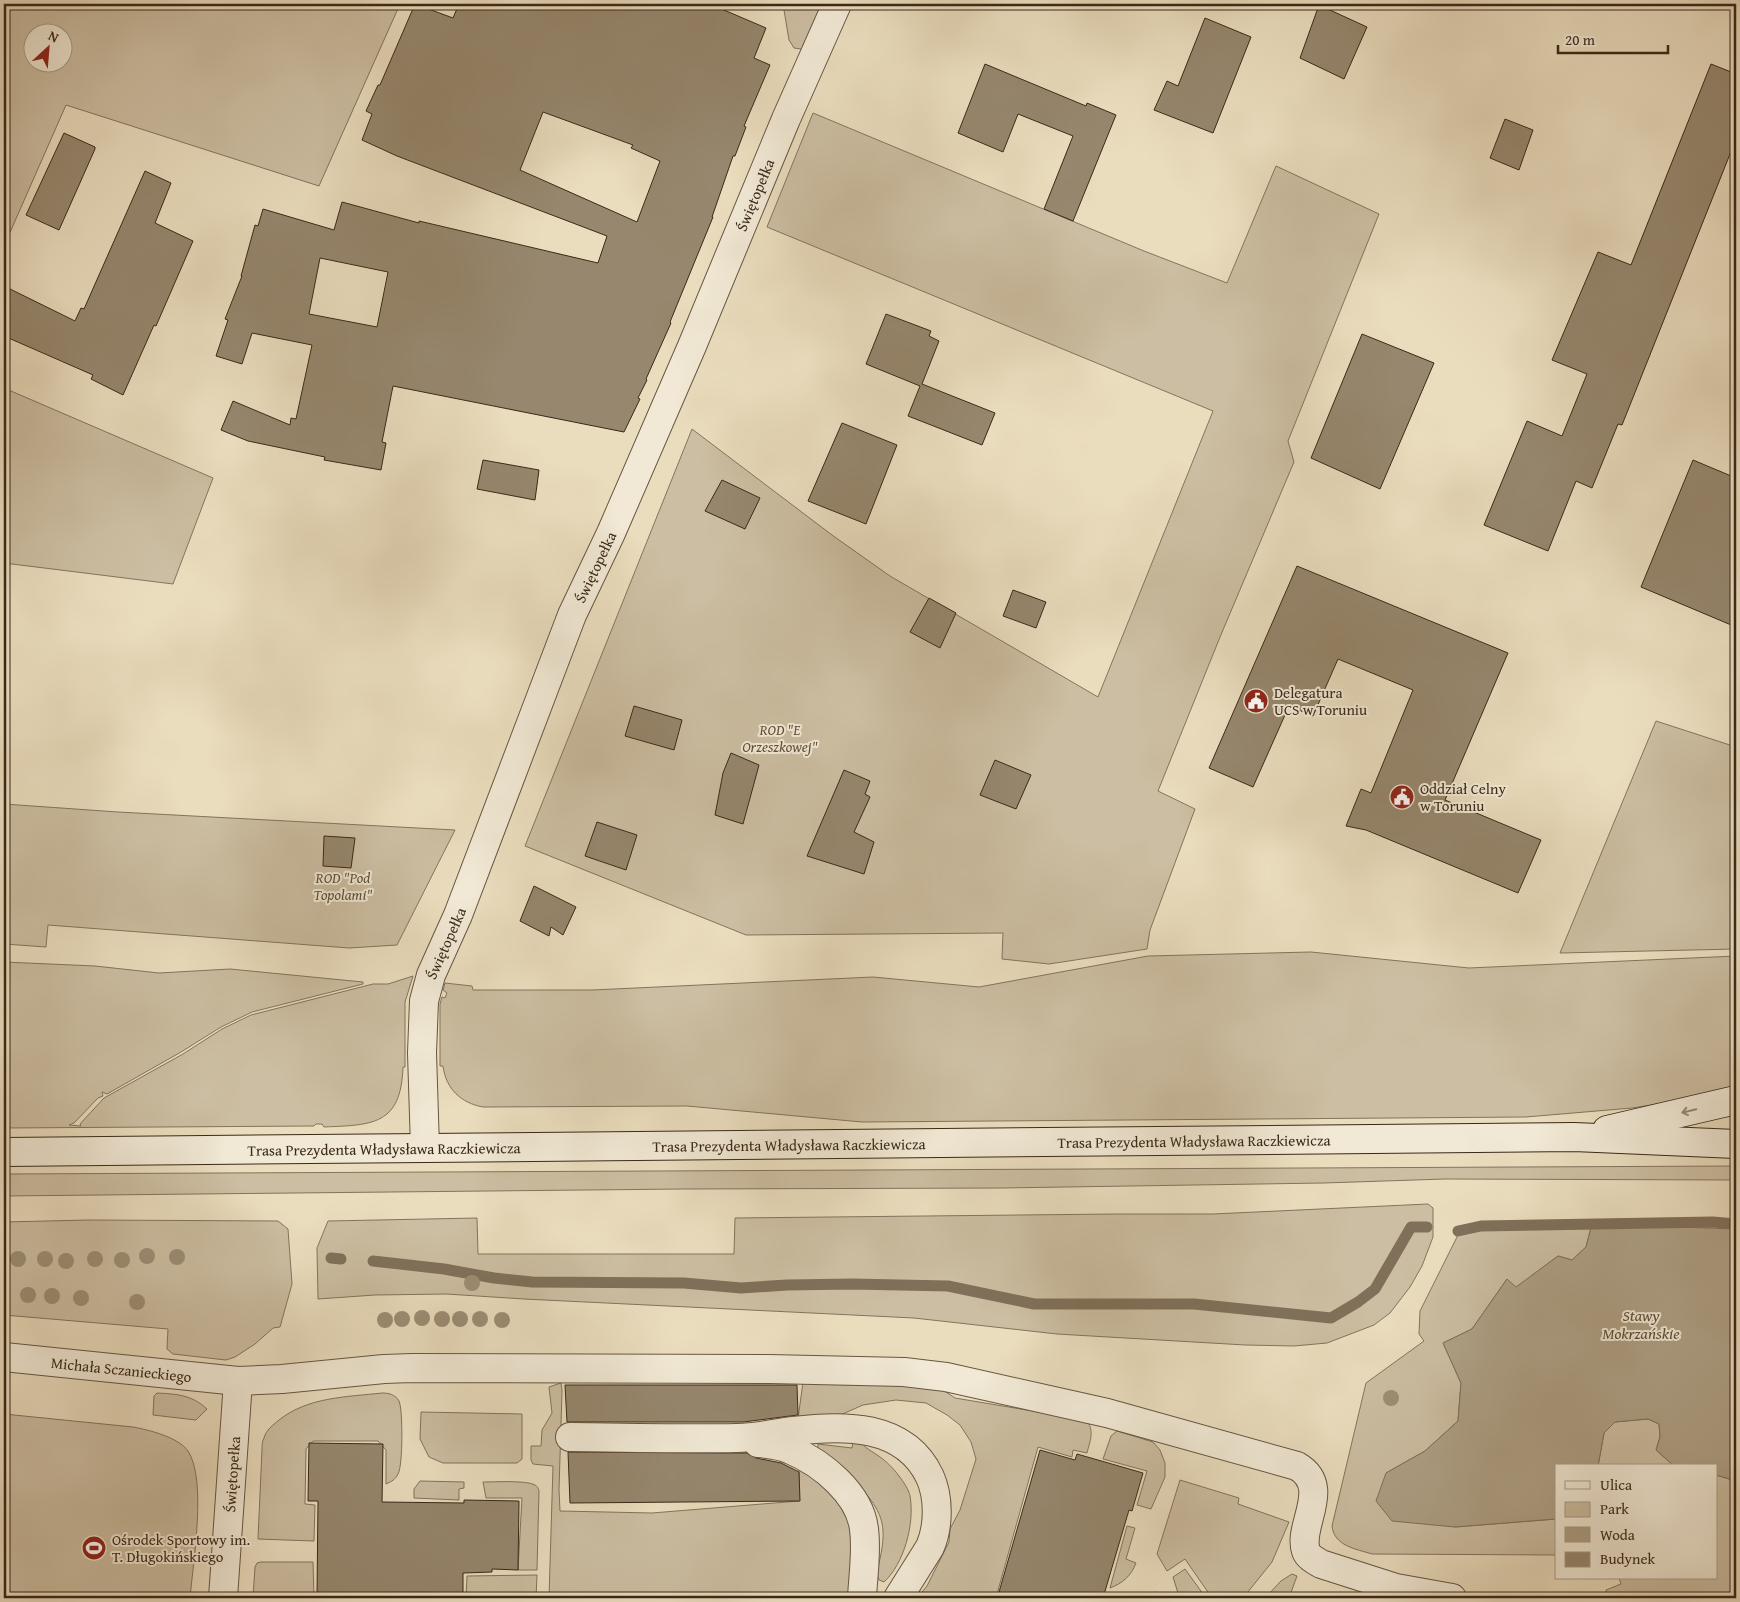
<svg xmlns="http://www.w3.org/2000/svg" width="1740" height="1602" font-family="'Gentium Book Plus',serif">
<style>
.green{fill:#ccbea2;stroke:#83745d;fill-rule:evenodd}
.water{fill:#aea086;stroke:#80705a}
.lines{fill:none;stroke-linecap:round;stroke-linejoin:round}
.stream{stroke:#80705a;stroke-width:11}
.building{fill:#96876e;stroke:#3a2918;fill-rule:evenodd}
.minor-casing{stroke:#665642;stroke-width:30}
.secondary-casing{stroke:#3a2918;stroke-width:30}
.minor{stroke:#f1e9d5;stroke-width:28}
.secondary{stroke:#f1e9d5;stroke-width:28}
.tree{fill:#9d8e75}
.oneway{stroke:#968976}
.labels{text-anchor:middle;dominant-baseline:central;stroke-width:4;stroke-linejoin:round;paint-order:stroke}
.street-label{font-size:15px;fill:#3a2918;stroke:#f1e9d5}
.poi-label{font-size:15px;fill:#3a2918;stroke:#f1e9d5;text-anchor:start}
.park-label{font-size:15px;font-style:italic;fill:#5e4e3a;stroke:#f1e9d5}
.water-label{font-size:16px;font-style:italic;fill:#5d4d39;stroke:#f1e9d5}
</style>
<rect width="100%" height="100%" fill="#eaddbe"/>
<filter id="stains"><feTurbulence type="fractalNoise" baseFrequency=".004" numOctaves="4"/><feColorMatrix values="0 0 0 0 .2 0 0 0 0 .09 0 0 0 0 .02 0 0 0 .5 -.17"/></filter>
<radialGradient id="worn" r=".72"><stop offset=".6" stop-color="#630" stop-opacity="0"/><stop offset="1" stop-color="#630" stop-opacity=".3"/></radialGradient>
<g class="green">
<path d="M4,4H400L319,186L66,105L4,246ZM32,32H62V62H32Z"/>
<polygon points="783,4 824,4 806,46 801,49 794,48 789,40"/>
<polygon points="813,113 1144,251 1227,283 1276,166 1379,214 1288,441 1294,462 1220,637 1158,791 1195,809 1150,930 1147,949 1049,964 1002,959 1003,933 746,935 525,846 692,429 832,535 890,576 1098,697 1213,411 767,227"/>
<polygon points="4,388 213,478 173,584 4,563"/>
<polygon points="1656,721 1736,747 1736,949 1560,953"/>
<polygon points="4,804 118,812 455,830 397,945 349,948 48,925 46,947 4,944"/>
<path d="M1311,952L1469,968L1736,956V1087L1690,1099L1632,1108L1526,1117L862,1122L687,1106L483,1107C461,1103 446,1089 443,1066H440V1004L442,997L445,998L447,993L443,990L445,983L472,986L473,990H592L873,977L979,987L1148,956Z"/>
<path d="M4,962L95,966L159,973L230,969L363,982V984L252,1012L221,1027L181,1052L107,1094L102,1092L103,1096L98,1098L74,1123L69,1125L81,1126L80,1124L104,1098L183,1054L222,1029L251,1015L373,984H388L413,976L405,1002V1067H403C401,1125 373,1125 324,1127L322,1124H316L314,1126L4,1128Z"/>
<polygon points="1736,1166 1736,1180 1445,1179 1324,1183 1001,1188 682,1189 4,1196 4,1174"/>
<polygon points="1428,1204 1433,1208 1433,1237 1422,1266 1410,1287 1390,1313 1374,1325 1327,1343 1294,1346 1245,1345 1057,1334 914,1318 524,1299 446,1294 375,1295 318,1299 317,1248 328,1221 477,1218 478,1254 734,1254 735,1218 1116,1214 1213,1214"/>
<polygon points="89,1220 278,1221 288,1229 292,1284 280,1327 273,1328 255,1344 235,1357 226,1360 173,1354 167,1349 168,1329 4,1315 4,1222"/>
<path d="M1592,1224L1586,1247L1572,1260L1558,1256L1516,1288L1507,1279L1472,1329L1443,1343L1461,1383L1458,1421L1425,1451L1386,1473L1455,1527L1556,1519V1555L1372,1554C1356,1549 1334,1546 1332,1526L1366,1383L1424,1341L1419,1334L1420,1311L1458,1235L1481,1226Z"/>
<path d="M927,1379L955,1398L1086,1420C1095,1430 1090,1441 1087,1453L1073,1450L1072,1457L1038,1447L997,1594L1011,1598H917L927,1586L949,1542L950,1529L960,1510L976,1459L971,1442L960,1425L947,1415L926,1403L896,1400L863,1405L838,1416L798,1419L803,1382Z"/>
<polygon points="561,1383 562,1391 559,1490 560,1511 652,1513 799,1501 799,1464 816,1473 854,1516 854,1567 847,1598 549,1598 553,1466 533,1464 531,1460 531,1446 541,1446 542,1430 552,1413 549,1387"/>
<path d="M157,1393C177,1394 192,1395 207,1409L196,1420L153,1415L154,1396Z"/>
<path d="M382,1393C388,1393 395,1394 399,1401C403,1409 403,1466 398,1474C396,1479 391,1482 386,1484V1450L378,1441H313L306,1449L305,1504L315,1505L314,1541L258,1539L262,1449C262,1446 262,1441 264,1438C266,1430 273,1425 279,1420C308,1397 346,1397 382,1393Z"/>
<polygon points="421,1412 522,1414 522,1459 517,1463 443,1463 429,1457 420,1439"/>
<path d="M4,1414L133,1427C149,1430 178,1437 188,1451C207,1480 193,1563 190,1598H4Z"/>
<polygon points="1648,1419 1659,1424 1660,1437 1656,1450 1674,1466 1598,1466 1604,1433 1615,1422"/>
<polygon points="1117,1431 1153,1442 1160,1450 1165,1463 1165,1477 1151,1509 1137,1505 1147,1471 1103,1459 1111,1436"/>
<path d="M859,1440C864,1448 872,1451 880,1457C886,1461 894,1469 899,1476C903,1481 909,1490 910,1496C915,1523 904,1564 884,1582L879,1580L877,1575C879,1561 884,1545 883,1531C882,1507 863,1491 848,1474L875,1537L818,1459V1444L852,1448L853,1442Z"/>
<polygon points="1716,1475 1736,1481 1736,1598 1607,1598 1606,1590 1621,1584 1619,1578 1716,1578"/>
<polygon points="1180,1480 1239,1498 1238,1504 1289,1522 1272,1562 1243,1598 1212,1598 1185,1559 1167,1571 1157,1554"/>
<polygon points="420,1481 464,1482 464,1488 459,1489 459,1500 414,1498 414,1489"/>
<path d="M483,1482C494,1482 526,1480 535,1485C538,1487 538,1488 539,1491L537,1570H518L522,1498H486Z"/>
<path d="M1127,1526L1135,1528L1126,1559L1136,1563C1131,1576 1123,1583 1110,1588Z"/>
<polygon points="261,1562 313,1562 314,1598 253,1598 255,1567 257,1563"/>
<polygon points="1185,1569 1206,1598 1183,1598 1178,1593 1173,1577"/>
<polygon points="1292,1574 1297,1576 1289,1598 1265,1598 1281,1581"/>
<polygon points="537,1575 536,1598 466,1598 467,1576"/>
<polygon points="1156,1592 1162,1598 1133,1598"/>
</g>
<polygon class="water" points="1592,1224 1736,1229 1736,1481 1716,1475 1716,1466 1674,1466 1656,1450 1660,1437 1659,1424 1648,1419 1615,1422 1604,1433 1598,1466 1556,1466 1556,1519 1455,1527 1392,1521 1376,1501 1386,1473 1425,1451 1458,1421 1461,1383 1443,1343 1472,1329 1507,1279 1516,1287 1558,1256 1572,1260 1586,1247"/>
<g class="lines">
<g class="stream">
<polyline points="1458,1231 1481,1226 1713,1222 1736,1224"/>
<polyline points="331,1258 341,1259"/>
<polyline points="373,1261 444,1269 494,1278 532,1282 684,1283 741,1288 787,1285 852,1284 948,1286 1034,1304 1194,1304 1331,1318 1358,1302 1375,1289 1411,1227 1427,1227"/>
</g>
</g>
<g class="building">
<path d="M415,4L453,18L459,4H710L766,28L754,58L770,65L744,126L746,127L735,156H733L712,217H713L670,322L671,323L646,379L647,380L638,398L640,399L624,432L393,386L382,442L386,443L381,470L324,460L325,457L248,441L221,430L233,401L290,425L291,418L296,419L312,345L252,333L242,364L216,356L228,320L225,319L242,276H241L255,225L258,226L263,209L334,230L342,202L419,223V221L598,263L607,236L397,156L362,140L372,114L366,111L378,85H380ZM543,112L633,145L631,148L660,161L637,222L520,170ZM320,258L388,272L377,327L309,314Z"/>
<polygon points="1319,5 1367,27 1344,79 1300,58"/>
<polygon points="1205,18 1251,37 1213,133 1154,110 1167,81 1178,86"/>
<polygon points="985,64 1086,106 1087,103 1116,115 1073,221 1044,209 1073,136 1018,114 1003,152 958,133"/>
<polygon points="1711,64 1736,74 1736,139 1622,425 1618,424 1592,488 1576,481 1548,551 1484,525 1527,421 1562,436 1587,374 1552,360 1598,252 1631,265"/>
<polygon points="1505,119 1533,130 1519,170 1490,158"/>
<polygon points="64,133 95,147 95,149 59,230 26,215"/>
<polygon points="145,171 171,183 155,223 193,241 156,326 154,325 123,395 91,379 93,375 4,336 4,286 75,321 81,308 84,309"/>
<polygon points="886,314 931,331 929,336 939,341 922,384 995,413 982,445 908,416 920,386 866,364"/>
<polygon points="1362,334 1434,363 1380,489 1311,458"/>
<polygon points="842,423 897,445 866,524 808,501"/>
<polygon points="483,460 539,470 535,500 477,489"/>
<polygon points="1693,460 1736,478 1736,627 1641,587"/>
<polygon points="722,480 760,498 745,529 705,511"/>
<polygon points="1297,566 1508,653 1445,800 1541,840 1518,893 1366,830 1346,826 1361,789 1371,793 1413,690 1338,659 1313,716 1289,706 1253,787 1209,768"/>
<polygon points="1013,590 1046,602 1036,628 1003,616"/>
<polygon points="929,598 956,613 940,648 910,632"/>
<polygon points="634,706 682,720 674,750 625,736"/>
<polygon points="731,753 759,765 743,824 715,815 723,773"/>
<polygon points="995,760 1031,775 1016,809 980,795"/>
<polygon points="844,770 870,781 865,794 870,797 854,832 874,842 864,874 807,856"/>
<polygon points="597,822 637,835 626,870 585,856"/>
<polygon points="324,836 355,838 351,868 323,866"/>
<polygon points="534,886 576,907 563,935 551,927 549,936 520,921"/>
<polygon points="565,1385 797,1385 798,1415 743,1422 567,1422"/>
<polygon points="309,1443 383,1444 382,1502 464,1503 464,1500 519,1501 518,1570 492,1569 492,1572 463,1573 463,1598 317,1598 318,1501 308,1501"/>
<polygon points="1040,1450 1075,1460 1077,1454 1143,1473 1132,1511 1129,1510 1103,1598 1021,1598 999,1592"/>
<polygon points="568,1452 747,1453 756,1458 781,1463 799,1472 800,1501 570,1503"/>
</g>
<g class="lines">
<defs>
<g id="minor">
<path id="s1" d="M425,1148L422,1053L424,1001L431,975L458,915L572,615L611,533L692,346L786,119L837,4"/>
<path id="s2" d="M4,1357L238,1381L282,1379L384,1369L412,1368L769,1369L904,1372L946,1377L1107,1413L1297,1466C1333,1487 1297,1526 1306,1551C1308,1557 1316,1561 1321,1564L1396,1588L1452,1598"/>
<path d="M570,1437C626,1438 681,1439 737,1438C757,1438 774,1433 793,1431C842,1425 905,1423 930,1477C939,1497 939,1526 930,1547L898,1598"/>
<path d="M758,1443C769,1444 781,1445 791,1450C822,1463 860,1494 864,1529C867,1552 863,1576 862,1598"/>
<path id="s3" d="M223,1598L238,1381"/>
</g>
<g id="secondary">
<polyline points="1607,1130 1736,1100"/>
<path id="s4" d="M4,1152L1574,1137L1736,1144"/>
</g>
</defs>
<use href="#minor" class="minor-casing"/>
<use href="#secondary" class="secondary-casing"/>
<use href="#minor" class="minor"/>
<use href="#secondary" class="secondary"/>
</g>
<g class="tree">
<circle cx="147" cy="1256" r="8"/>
<circle cx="177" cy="1257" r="8"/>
<circle cx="18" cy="1259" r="8"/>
<circle cx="45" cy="1259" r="8"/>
<circle cx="95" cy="1259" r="8"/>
<circle cx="122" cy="1260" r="8"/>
<circle cx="66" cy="1261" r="8"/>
<circle cx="472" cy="1283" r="8"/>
<circle cx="28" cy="1295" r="8"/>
<circle cx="52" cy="1296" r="8"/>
<circle cx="81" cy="1298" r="8"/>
<circle cx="137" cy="1302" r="8"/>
<circle cx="422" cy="1318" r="8"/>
<circle cx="402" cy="1319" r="8"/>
<circle cx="442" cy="1319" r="8"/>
<circle cx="460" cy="1319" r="8"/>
<circle cx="480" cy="1319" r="8"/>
<circle cx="385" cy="1320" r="8"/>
<circle cx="502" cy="1320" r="8"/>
<circle cx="1391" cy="1398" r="8"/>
</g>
<defs><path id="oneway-shaft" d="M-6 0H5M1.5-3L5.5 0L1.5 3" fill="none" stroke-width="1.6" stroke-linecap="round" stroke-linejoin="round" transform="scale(1.25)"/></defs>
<use class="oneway" href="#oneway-shaft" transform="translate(1689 1111) rotate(167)"/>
<defs>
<symbol id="civic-disc" viewBox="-11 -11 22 22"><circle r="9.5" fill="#8f2418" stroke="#f1e9d5"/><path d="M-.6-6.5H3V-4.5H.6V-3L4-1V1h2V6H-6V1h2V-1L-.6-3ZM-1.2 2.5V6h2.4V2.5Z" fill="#fff"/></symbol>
<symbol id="stadium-disc" viewBox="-11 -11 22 22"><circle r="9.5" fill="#8f2418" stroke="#f1e9d5"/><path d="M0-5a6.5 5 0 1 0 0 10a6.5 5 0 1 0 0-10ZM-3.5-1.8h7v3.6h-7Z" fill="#fff"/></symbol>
</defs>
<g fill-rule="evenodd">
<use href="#civic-disc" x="1242" y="687" width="28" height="28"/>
<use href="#civic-disc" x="1388" y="783" width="28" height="28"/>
<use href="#stadium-disc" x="80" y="1534" width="28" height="28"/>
</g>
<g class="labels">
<g class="street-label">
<text stroke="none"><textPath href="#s1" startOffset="1019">Świętopełka</textPath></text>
<text stroke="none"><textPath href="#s1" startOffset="614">Świętopełka</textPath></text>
<text stroke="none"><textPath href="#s1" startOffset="209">Świętopełka</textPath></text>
<text stroke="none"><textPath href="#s4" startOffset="1190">Trasa Prezydenta Władysława Raczkiewicza</textPath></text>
<text stroke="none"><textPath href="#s4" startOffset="785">Trasa Prezydenta Władysława Raczkiewicza</textPath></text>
<text stroke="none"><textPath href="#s4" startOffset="380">Trasa Prezydenta Władysława Raczkiewicza</textPath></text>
<text stroke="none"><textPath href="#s2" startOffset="118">Michała Sczanieckiego</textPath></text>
<text stroke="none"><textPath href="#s3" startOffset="124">Świętopełka</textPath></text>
</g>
<g class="poi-label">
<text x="1274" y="692">Delegatura<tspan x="1274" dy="17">UCS w Toruniu</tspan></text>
<text x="1420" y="788">Oddział Celny<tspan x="1420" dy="17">w Toruniu</tspan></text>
<text x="112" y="1539">Ośrodek Sportowy im.<tspan x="112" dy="17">T. Długokińskiego</tspan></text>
</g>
<g class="park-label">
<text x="780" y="729">ROD "E<tspan x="780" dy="17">Orzeszkowej"</tspan></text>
<text x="343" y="877">ROD "Pod<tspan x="343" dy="17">Topolami"</tspan></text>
</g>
<g class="water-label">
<text x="1641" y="1315">Stawy<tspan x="1641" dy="18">Mokrzańskie</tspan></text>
</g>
</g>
<rect width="1740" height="1602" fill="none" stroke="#eaddbe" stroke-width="20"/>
<rect x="5" y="5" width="1730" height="1592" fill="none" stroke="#3a2918" stroke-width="2.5"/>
<rect x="10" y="10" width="1720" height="1582" fill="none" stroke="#3a2918"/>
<rect x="1555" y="1464" width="162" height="115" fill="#f1e9d5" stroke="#a89c89"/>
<rect x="1565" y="1481" width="25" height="8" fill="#f1e9d5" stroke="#a89c89"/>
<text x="1600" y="1490" font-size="15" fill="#3a2918">Ulica</text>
<rect x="1565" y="1502" width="25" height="15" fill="#ccbea2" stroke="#a89c89"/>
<text x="1600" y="1514" font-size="15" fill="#3a2918">Park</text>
<rect x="1565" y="1527" width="25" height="15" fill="#aea086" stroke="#a89c89"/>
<text x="1600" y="1540" font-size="15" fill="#3a2918">Woda</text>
<rect x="1565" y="1552" width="25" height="15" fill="#96876e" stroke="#a89c89"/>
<text x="1600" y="1564" font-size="15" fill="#3a2918">Budynek</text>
<g transform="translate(48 48) rotate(26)"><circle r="24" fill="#f1e9d5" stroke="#a89c89"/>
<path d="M0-4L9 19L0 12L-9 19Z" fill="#8f2418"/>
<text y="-8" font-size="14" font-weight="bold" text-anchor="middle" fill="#3a2918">N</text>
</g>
<path d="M1558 45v8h110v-8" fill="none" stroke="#3a2918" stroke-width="2.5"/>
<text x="1565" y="45" font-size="15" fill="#3a2918" stroke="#f1e9d5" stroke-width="4" paint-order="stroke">20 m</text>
<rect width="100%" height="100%" filter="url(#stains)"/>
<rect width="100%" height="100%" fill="url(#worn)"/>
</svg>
